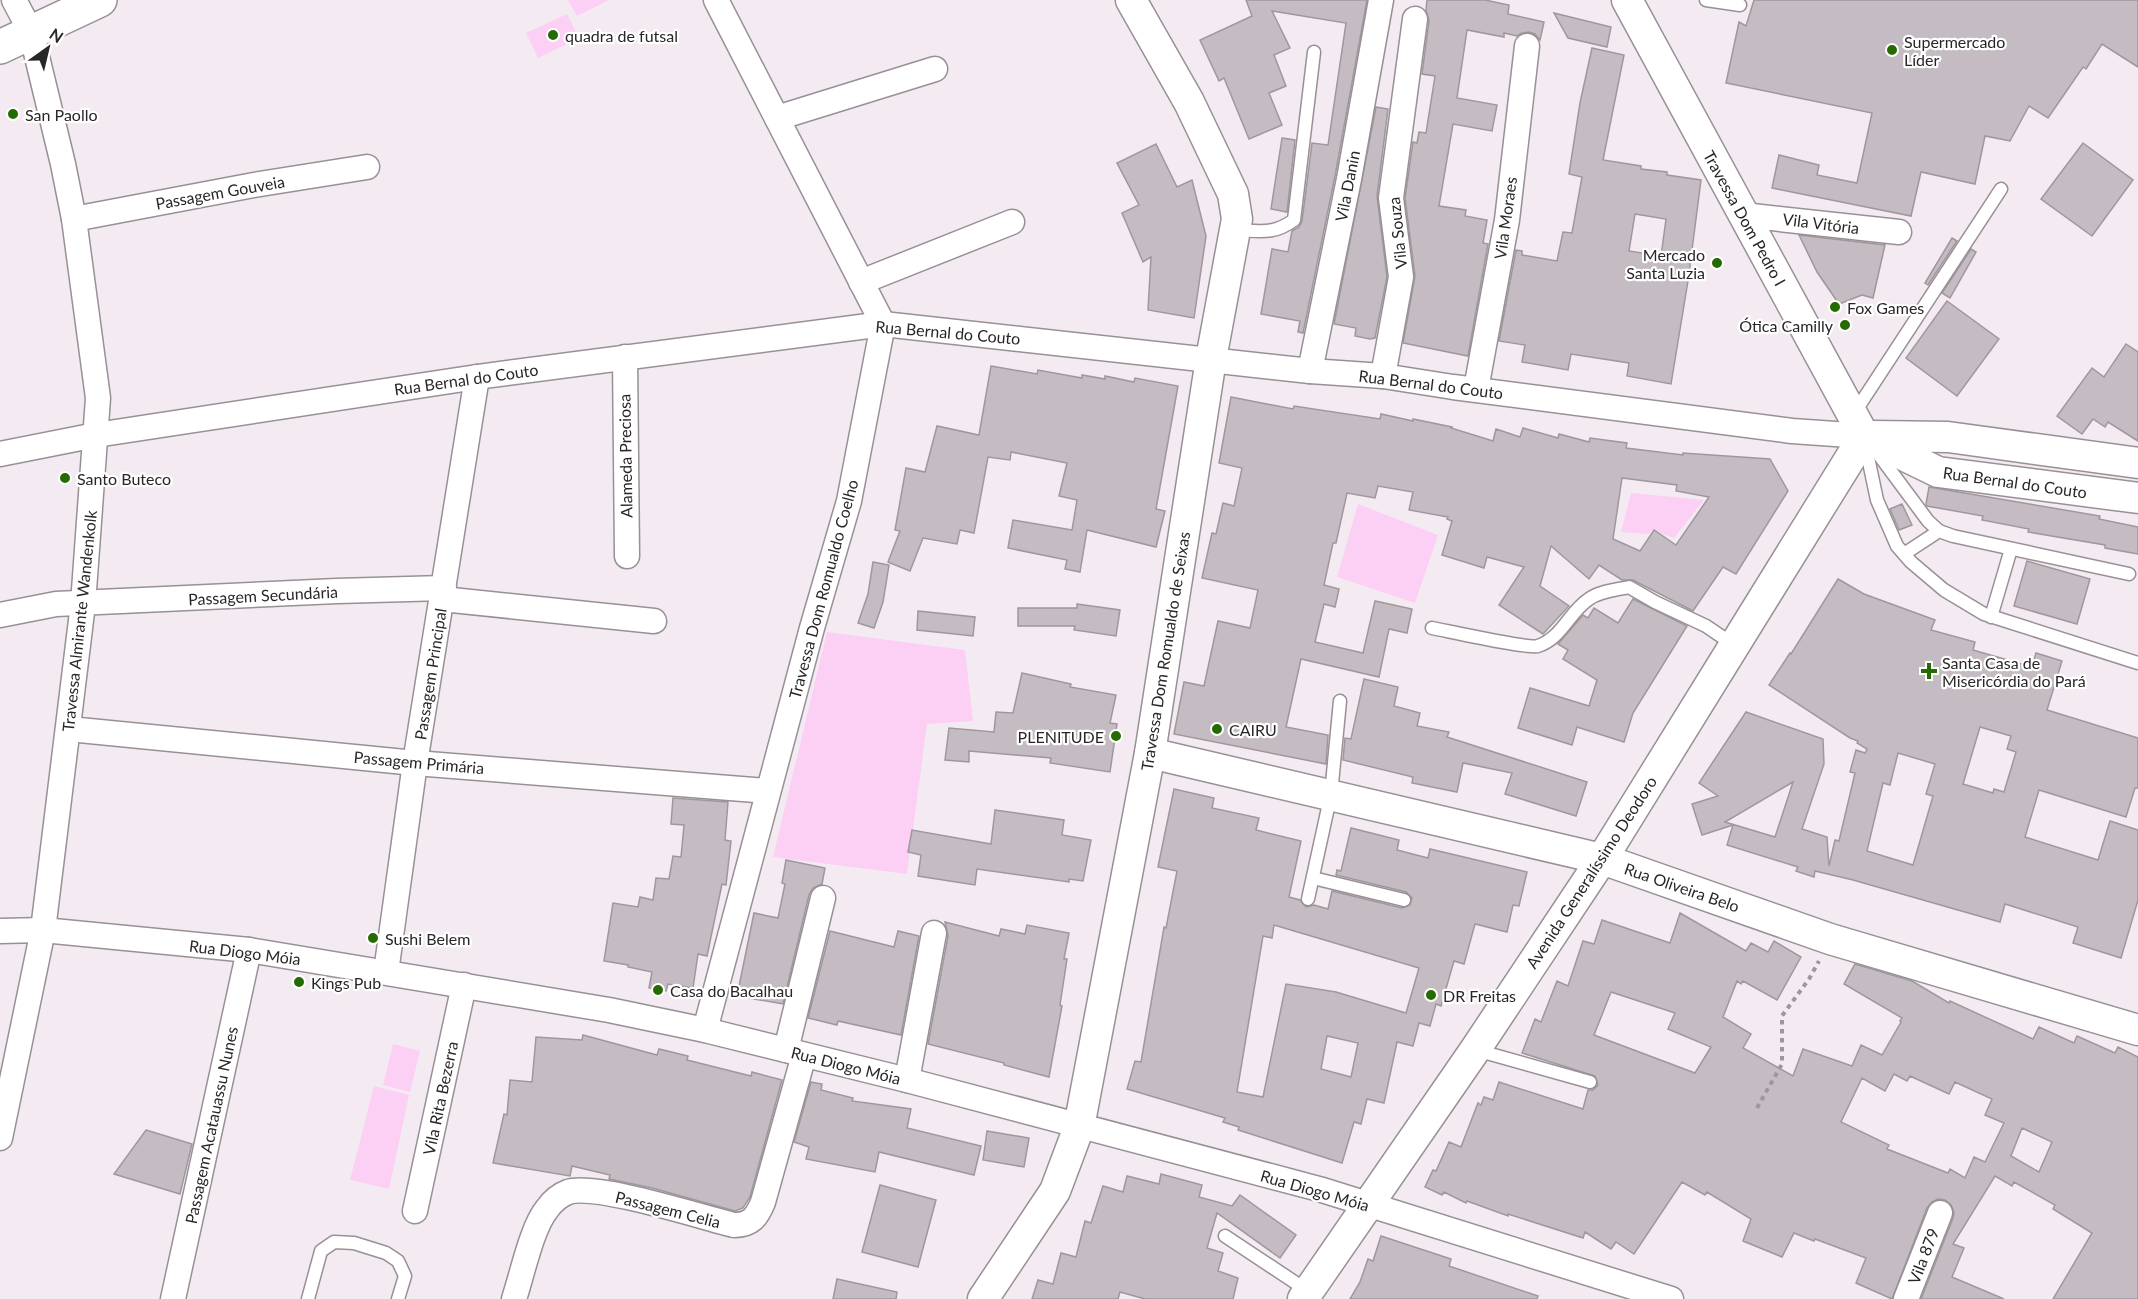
<svg xmlns="http://www.w3.org/2000/svg" width="2138" height="1299" font-family="Lato,sans-serif">
<style>
.green{fill:#fccff4}
.building{fill:#c4bcc2;stroke:#9f979d;stroke-width:1.5;fill-rule:evenodd}
.lines{fill:none;stroke-linecap:round;stroke-linejoin:round}
.service-casing{stroke:#989096;stroke-width:15}
.minor-casing{stroke:#989096;stroke-width:27}
.tertiary-casing{stroke:#989096;stroke-width:33}
.primary-casing{stroke:#989096;stroke-width:36}
.path{stroke:#9d979c;stroke-width:4;stroke-dasharray:4.5 4.5;stroke-linecap:butt}
.service{stroke:#fff;stroke-width:12}
.minor{stroke:#fff;stroke-width:24}
.tertiary{stroke:#fff;stroke-width:30}
.primary{stroke:#fff;stroke-width:33}
.poi-dot{fill:#256b04;stroke:#fff;stroke-width:2}
.labels{text-anchor:middle;dominant-baseline:central;stroke-width:4.5;stroke-linejoin:round;paint-order:stroke}
.poi-label{font-size:16px;fill:#292628;stroke:#fff;text-anchor:start}
.street-label{font-size:16px;fill:#292628;stroke:#fff}
</style>
<rect width="100%" height="100%" fill="#f4ebf2"/>
<g class="green">
<polygon points="568,0 609,0 577,16"/>
<polygon points="567,14 579,38 538,58 526,33"/>
<polygon points="1631,493 1704,500 1674,538 1652,530 1648,534 1621,532"/>
<polygon points="1358,504 1438,535 1415,603 1337,577"/>
<polygon points="827,632 965,650 973,721 927,724 907,874 773,857"/>
<polygon points="393,1044 420,1051 410,1092 383,1085"/>
<polygon points="374,1086 409,1095 389,1189 350,1180"/>
</g>
<g class="building">
<polygon points="1246,0 1367,0 1335,176 1303,333 1298,332 1300,321 1261,314 1272,249 1288,252 1292,231 1299,227 1302,221 1312,143 1328,145 1346,23 1272,11 1290,48 1274,55 1286,86 1269,93 1282,125 1249,139 1224,78 1219,81 1200,40 1252,16"/>
<polygon points="1427,0 1485,0 1509,5 1508,14 1544,22 1540,40 1535,34 1529,32 1522,33 1517,36 1504,33 1504,37 1467,30 1457,98 1497,105 1492,131 1453,124 1439,206 1466,210 1465,216 1487,220 1483,243 1488,244 1468,356 1403,343 1415,276 1405,198 1413,142 1417,143 1419,132 1426,133 1435,76 1422,74 1429,21 1426,10"/>
<polygon points="1754,0 2138,0 2138,67 2102,44 2086,69 2083,67 2048,118 2029,106 2010,141 1985,136 1975,184 1921,172 1911,216 1772,188 1779,155 1819,165 1817,175 1857,183 1872,113 1726,83 1739,22 1746,26"/>
<polygon points="1554,13 1611,27 1607,47 1568,38"/>
<path d="M1592,48L1624,55L1603,160L1641,166V169L1667,172V175L1701,180L1688,281L1671,384L1627,376L1629,363L1571,354L1568,370L1522,362L1525,345L1499,341L1516,250L1522,251V255L1557,261L1563,232L1572,233L1582,177L1569,174L1580,103ZM1635,214L1666,219L1661,256L1629,251Z"/>
<polygon points="1376,107 1388,109 1377,196 1387,277 1375,338 1370,339 1355,336 1356,328 1334,324"/>
<polygon points="1282,138 1295,140 1287,212 1271,209"/>
<polygon points="2083,143 2133,180 2092,236 2041,199"/>
<polygon points="1156,144 1177,187 1192,180 1206,236 1194,318 1148,310 1151,257 1143,262 1122,213 1139,205 1117,163"/>
<polygon points="1799,235 1885,245 1873,298 1862,295 1839,304 1817,272"/>
<polygon points="1952,238 1957,241 1928,285 1925,283"/>
<polygon points="1971,249 1976,252 1950,298 1942,293"/>
<polygon points="1947,301 1999,339 1957,396 1906,358"/>
<polygon points="2126,344 2138,352 2138,441 2108,422 2105,427 2093,419 2082,434 2057,416 2092,368 2104,377"/>
<polygon points="991,366 1037,374 1038,370 1082,378 1082,375 1105,379 1105,376 1134,382 1135,378 1178,386 1156,509 1165,511 1156,547 1087,530 1080,572 1065,569 1067,560 1008,548 1013,520 1072,530 1077,500 1059,496 1067,463 1011,452 1010,460 988,457 974,533 960,530 957,544 923,538 910,571 888,562 900,531 895,530 906,468 925,472 937,426 979,435"/>
<path d="M1231,397L1293,409L1294,406L1380,419L1381,414L1413,421V419L1452,427L1451,428L1493,441L1496,429L1520,437L1523,428L1558,438L1559,434L1589,442L1590,438L1627,443L1626,448L1683,455V453L1770,459L1788,491L1736,574L1723,567L1693,611L1633,580H1622L1599,565L1589,579L1551,546L1540,586L1569,606L1543,634L1499,605L1524,567L1487,557L1484,568L1442,555L1452,521L1447,519L1448,517L1409,510L1413,492L1378,486L1375,498L1347,493L1336,543H1333L1324,585L1339,589L1335,607L1324,604L1315,642L1363,653L1375,601L1412,609L1407,633L1389,629L1379,677L1301,659L1286,727L1328,735L1326,764L1174,734L1184,682L1204,686L1218,621L1250,628L1258,590L1202,578L1212,533L1216,534L1223,503L1234,506L1242,468L1219,463ZM1622,478L1677,485L1676,491L1709,497L1676,545L1654,530L1640,551L1613,539Z"/>
<polygon points="1929,487 2100,516 2099,519 2138,527 2138,554 2105,548 2105,545 2028,532 2029,529 1982,520 1983,516 1927,506 1926,504"/>
<polygon points="1902,504 1912,525 1899,530 1890,509"/>
<polygon points="2027,561 2090,579 2077,624 2014,606"/>
<polygon points="873,562 889,565 883,602 874,628 858,623 868,594"/>
<path d="M1838,579L1864,594L1935,620L1931,630L1975,642L1973,650L2032,667L2036,653L2062,661L2047,710L2138,738V788H2135L2126,817L2039,790L2025,837L2098,860L2110,821L2138,830V900L2121,958L2073,943L2078,927L2005,904L2000,922L1853,880L1815,871L1814,877L1796,871L1798,867L1727,845L1733,825L1702,835L1692,804L1718,796L1699,783L1746,712L1823,739L1824,764L1802,829L1827,837L1829,866L1835,840L1839,841L1855,773L1850,772L1856,750L1865,753L1867,749L1857,743L1858,741L1850,738L1769,685L1790,653L1791,654ZM1980,727L2011,736L2007,749L2016,752L2004,792L1994,789L1993,793L1963,784ZM1898,753L1935,764L1926,794L1933,796L1913,865L1867,851L1883,783L1890,785ZM1793,782L1775,837L1725,822Z"/>
<polygon points="1633,599 1687,626 1633,713 1624,742 1577,727 1572,745 1518,728 1530,688 1589,706 1597,680 1563,659 1568,650 1558,644 1583,615 1588,618 1594,608 1618,623"/>
<polygon points="1077,604 1120,610 1116,636 1074,630 1075,626 1018,626 1018,608 1077,608"/>
<polygon points="918,611 975,617 973,636 917,630"/>
<polygon points="1022,673 1071,684 1070,687 1116,695 1110,723 1117,724 1110,772 1050,763 1051,758 969,751 969,762 945,760 949,728 994,732 996,712 1013,713"/>
<polygon points="1364,679 1398,687 1394,706 1420,713 1417,726 1449,732 1447,737 1587,782 1576,816 1505,794 1512,773 1463,763 1457,792 1412,783 1413,777 1343,760 1345,738 1351,739"/>
<path d="M1174,789L1214,798L1212,808L1259,818L1256,830L1301,841L1289,897L1300,900L1306,907L1314,905L1328,909L1332,891L1402,908L1410,905L1412,898L1406,892L1336,875L1337,870L1341,871L1351,828L1399,840L1397,850L1428,858L1430,849L1527,872L1519,906L1513,905L1507,932L1475,924L1464,964L1454,961L1441,1006L1436,1004L1430,1026L1419,1023L1413,1046L1397,1042L1384,1103L1367,1099L1361,1124L1354,1122L1342,1163L1238,1130L1239,1127L1223,1122L1225,1118L1127,1089L1135,1061L1141,1062L1164,927L1166,928L1177,871L1158,867ZM1274,925L1419,968L1406,1013L1336,992L1286,984L1263,1097L1237,1092L1263,936L1272,938ZM1327,1036L1358,1043L1351,1077L1321,1069Z"/>
<polygon points="673,798 728,802 725,840 731,841 726,885 722,884 707,956 698,954 693,988 668,984 666,991 649,988 652,972 628,967 628,965 604,961 613,903 638,907 640,897 653,900 656,878 669,879 673,856 681,857 684,825 671,824"/>
<polygon points="995,810 1064,820 1062,835 1091,840 1083,881 1069,879 1069,882 977,869 975,885 918,876 921,855 908,852 912,830 991,844"/>
<polygon points="786,860 825,868 822,884 813,888 809,895 783,1004 737,996 754,913 778,918 785,884 782,883"/>
<path d="M1680,913L1746,951L1751,943L1768,952L1774,941L1801,957L1777,1000L1743,981L1741,984L1737,981L1723,1017L1751,1034L1743,1048L1793,1076L1803,1049L1852,1066L1861,1045L1882,1055L1901,1022L1900,1021L1902,1018L1844,984L1855,964L1912,981L1949,1003L1950,1001L2033,1039L2039,1027L2074,1043L2077,1036L2115,1053L2118,1047L2138,1057V1299H2053L2092,1233L2053,1209L2055,1205L2014,1182L2012,1186L1995,1176L1953,1244L1964,1248L1952,1277L2004,1299H1921L1953,1218L1954,1212L1951,1205L1945,1200L1938,1199L1932,1202L1927,1208L1892,1299L1856,1283L1866,1258L1815,1239L1814,1241L1794,1233L1782,1257L1743,1241L1751,1219L1707,1192L1705,1195L1682,1182L1634,1254L1616,1242L1611,1249L1585,1232L1583,1238L1508,1214V1216L1467,1201L1466,1203L1444,1192L1442,1195L1425,1187L1433,1170L1436,1171L1449,1142L1461,1147L1478,1103L1481,1105L1484,1097L1493,1100L1499,1082L1583,1109L1588,1090H1593L1598,1085L1595,1076L1522,1053L1535,1019L1541,1022L1557,981L1568,986L1583,941L1594,944L1602,920L1670,943ZM1611,992L1675,1013L1668,1029L1711,1047L1695,1073L1594,1035ZM1894,1074L1907,1081L1910,1076L1949,1094L1955,1082L1992,1099L1985,1115L2004,1123L1985,1162L1974,1157L1965,1178L1950,1169L1948,1173L1887,1149L1889,1145L1841,1122L1862,1078L1885,1091ZM2022,1128L2052,1142L2039,1172L2011,1156Z"/>
<polygon points="945,922 999,936 1001,929 1025,934 1027,925 1069,933 1064,959 1067,959 1060,1005 1062,1006 1049,1077 1004,1065 1004,1063 928,1044 948,936"/>
<polygon points="830,931 894,947 898,931 919,936 901,1035 838,1021 837,1025 808,1018"/>
<polygon points="583,1035 657,1055 659,1049 688,1056 687,1060 751,1076 752,1072 782,1080 750,1197 743,1208 735,1211 652,1188 609,1179 610,1175 572,1166 570,1176 493,1163 504,1114 507,1115 510,1080 532,1082 536,1037 582,1040"/>
<polygon points="811,1082 822,1084 821,1090 853,1098 852,1101 911,1109 907,1128 981,1146 974,1175 879,1152 875,1172 806,1159 809,1147 794,1142"/>
<polygon points="146,1130 192,1144 180,1194 114,1174"/>
<polygon points="987,1131 1029,1138 1024,1167 983,1160"/>
<polygon points="1161,1174 1202,1185 1199,1197 1232,1206 1240,1195 1296,1235 1280,1258 1217,1213 1207,1248 1223,1253 1218,1271 1238,1278 1233,1299 1145,1299 1120,1292 1118,1299 1032,1299 1038,1280 1053,1284 1061,1253 1076,1257 1085,1221 1091,1223 1103,1186 1123,1192 1127,1176 1159,1184"/>
<polygon points="880,1185 936,1200 918,1267 862,1252"/>
<polygon points="1381,1236 1451,1259 1449,1266 1538,1296 1537,1299 1350,1299 1360,1282 1368,1259 1373,1261"/>
<polygon points="837,1279 897,1292 896,1299 833,1299"/>
</g>
<g class="lines">
<defs>
<g id="service">
<polyline points="1706,0 1740,5"/>
<path d="M1236,230C1261,231 1273,235 1294,220L1314,52"/>
<polyline points="1853,415 2001,189"/>
<polyline points="1865,443 1877,500 1897,546 1911,562 1944,590 1984,614 2138,663"/>
<polyline points="1876,451 1928,521 1939,531 1953,536 2129,574"/>
<polyline points="1904,554 1939,531"/>
<polyline points="1991,617 2011,549"/>
<path d="M1432,628C1448,631 1529,649 1538,646C1562,638 1569,612 1589,599C1600,591 1616,590 1629,587L1655,602L1706,626L1734,645"/>
<polyline points="1313,878 1404,900"/>
<polyline points="1308,899 1331,794 1340,701"/>
<polyline points="1476,1050 1590,1082"/>
<polyline points="1225,1236 1308,1291"/>
<polyline points="308,1299 321,1251 334,1242 354,1243 386,1253 398,1261 405,1276 398,1299"/>
</g>
<g id="minor">
<polyline points="777,118 935,69"/>
<polyline points="1743,215 1899,232"/>
<polyline points="74,219 254,185 367,167"/>
<polyline points="861,282 1012,222"/>
<polyline points="625,357 627,556"/>
<polyline points="1310,371 1349,179 1381,0"/>
<polyline points="1383,376 1401,277 1391,198 1415,19"/>
<polyline points="1476,389 1507,220 1527,46"/>
<polyline points="0,454 96,435 477,377 883,324 1310,371 1383,376 1453,387 1792,431 1864,436"/>
<polyline points="442,599 654,621"/>
<polyline points="0,615 56,604 337,591 444,588"/>
<polyline points="69,729 415,763 768,791"/>
<polyline points="0,931 43,930 249,950 609,1010 705,1030 907,1080 1319,1189 1671,1299"/>
<polyline points="386,972 415,763 477,377"/>
<polyline points="705,1030 812,628 849,501 883,324 716,0"/>
<polyline points="786,1050 823,898"/>
<polyline points="907,1080 934,933"/>
<polyline points="0,1138 43,930 83,604 98,398 74,219 63,164 31,32 14,0"/>
<polyline points="415,1211 464,985"/>
<polyline points="173,1299 249,950"/>
<path d="M514,1299C522,1275 532,1227 547,1209C552,1202 560,1195 568,1192C596,1183 701,1217 734,1225C751,1225 757,1217 763,1202L804,1055"/>
<polyline points="1906,1299 1940,1213"/>
</g>
<g id="tertiary">
<polyline points="1627,0 1864,436"/>
<polyline points="1864,436 1938,472 2138,498"/>
<polyline points="1873,436 1948,437 2138,463"/>
<polyline points="1150,753 1602,859 1830,939 2138,1030"/>
<polyline points="983,1299 1055,1191 1079,1127 1150,753 1211,359 1237,219 1233,194 1189,102 1131,0"/>
<polyline points="1303,1299 1475,1050 1602,859 1864,436"/>
</g>
<polyline id="primary" points="0,47 100,0"/>
</defs>
<use href="#service" class="service-casing"/>
<use href="#minor" class="minor-casing"/>
<use href="#tertiary" class="tertiary-casing"/>
<use href="#primary" class="primary-casing"/>
<polyline class="path" points="1757,1108 1782,1064 1782,1016 1809,979 1819,961"/>
<use href="#service" class="service"/>
<use href="#minor" class="minor"/>
<use href="#tertiary" class="tertiary"/>
<use href="#primary" class="primary"/>
</g>
<g class="poi-dot">
<circle cx="553" cy="35" r="6"/>
<circle cx="1892" cy="50" r="6"/>
<circle cx="13" cy="114" r="6"/>
<circle cx="1717" cy="263" r="6"/>
<circle cx="1835" cy="307" r="6"/>
<circle cx="1845" cy="325" r="6"/>
<circle cx="65" cy="478" r="6"/>
<path d="M1926 662h6v6h6v6h-6v6h-6v-6h-6v-6h6z"/>
<circle cx="1217" cy="729" r="6"/>
<circle cx="1116" cy="736" r="6"/>
<circle cx="373" cy="938" r="6"/>
<circle cx="299" cy="982" r="6"/>
<circle cx="658" cy="990" r="6"/>
<circle cx="1431" cy="995" r="6"/>
</g>
<g class="labels">
<g class="poi-label">
<text x="565" y="35">quadra de futsal</text>
<text x="1904" y="41">Supermercado<tspan x="1904" dy="18">Líder</tspan></text>
<text x="25" y="114">San Paollo</text>
<text x="1705" y="254" text-anchor="end">Mercado<tspan x="1705" dy="18">Santa Luzia</tspan></text>
<text x="1847" y="307">Fox Games</text>
<text x="1833" y="325" text-anchor="end">Ótica Camilly</text>
<text x="77" y="478">Santo Buteco</text>
<text x="1942" y="662">Santa Casa de<tspan x="1942" dy="18">Misericórdia do Pará</tspan></text>
<text x="1229" y="729">CAIRU</text>
<text x="1104" y="736" text-anchor="end">PLENITUDE</text>
<text x="385" y="938">Sushi Belem</text>
<text x="311" y="982">Kings Pub</text>
<text x="670" y="990">Casa do Bacalhau</text>
<text x="1443" y="995">DR Freitas</text>
</g>
<g class="street-label">
<text transform="translate(1347 186) rotate(-79)">Vila Danin</text>
<text transform="translate(220 192) rotate(-10)">Passagem Gouveia</text>
<text transform="translate(1505 218) rotate(-82)">Vila Moraes</text>
<text transform="translate(1745 218) rotate(61)">Travessa Dom Pedro I</text>
<text transform="translate(1821 223) rotate(7)">Vila Vitória</text>
<text transform="translate(1397 233) rotate(-96)">Vila Souza</text>
<text transform="translate(948 332) rotate(5)">Rua Bernal do Couto</text>
<text transform="translate(466 379) rotate(-8)">Rua Bernal do Couto</text>
<text transform="translate(1431 384) rotate(7)">Rua Bernal do Couto</text>
<text transform="translate(625 456) rotate(-91)">Alameda Preciosa</text>
<text transform="translate(2015 482) rotate(8)">Rua Bernal do Couto</text>
<text transform="translate(823 589) rotate(-75)">Travessa Dom Romualdo Coelho</text>
<text transform="translate(263 595) rotate(-3)">Passagem Secundária</text>
<text transform="translate(79 621) rotate(-84)">Travessa Almirante Wandenkolk</text>
<text transform="translate(1165 651) rotate(-81)">Travessa Dom Romualdo de Seixas</text>
<text transform="translate(430 674) rotate(-81)">Passagem Principal</text>
<text transform="translate(419 762) rotate(5)">Passagem Primária</text>
<text transform="translate(1591 872) rotate(-57)">Avenida Generalíssimo Deodoro</text>
<text transform="translate(1682 887) rotate(19)">Rua Oliveira Belo</text>
<text transform="translate(245 952) rotate(7)">Rua Diogo Móia</text>
<text transform="translate(846 1065) rotate(14)">Rua Diogo Móia</text>
<text transform="translate(440 1098) rotate(-78)">Vila Rita Bezerra</text>
<text transform="translate(211 1125) rotate(-78)">Passagem Acatauassu Nunes</text>
<text transform="translate(1315 1190) rotate(16)">Rua Diogo Móia</text>
<text transform="translate(668 1209) rotate(14)">Passagem Celia</text>
<text transform="translate(1923 1256) rotate(-69)">Vila 879</text>
</g>
</g>
<g transform="translate(48 48) rotate(34)" stroke="#ffffff" stroke-width="4.5" paint-order="stroke">
<path d="M0-4.5L10 22L0 15L-10 22Z" fill="#292628"/>
<text y="-9" font-size="16" font-weight="bold" text-anchor="middle" fill="#292628">N</text>
</g>
</svg>
